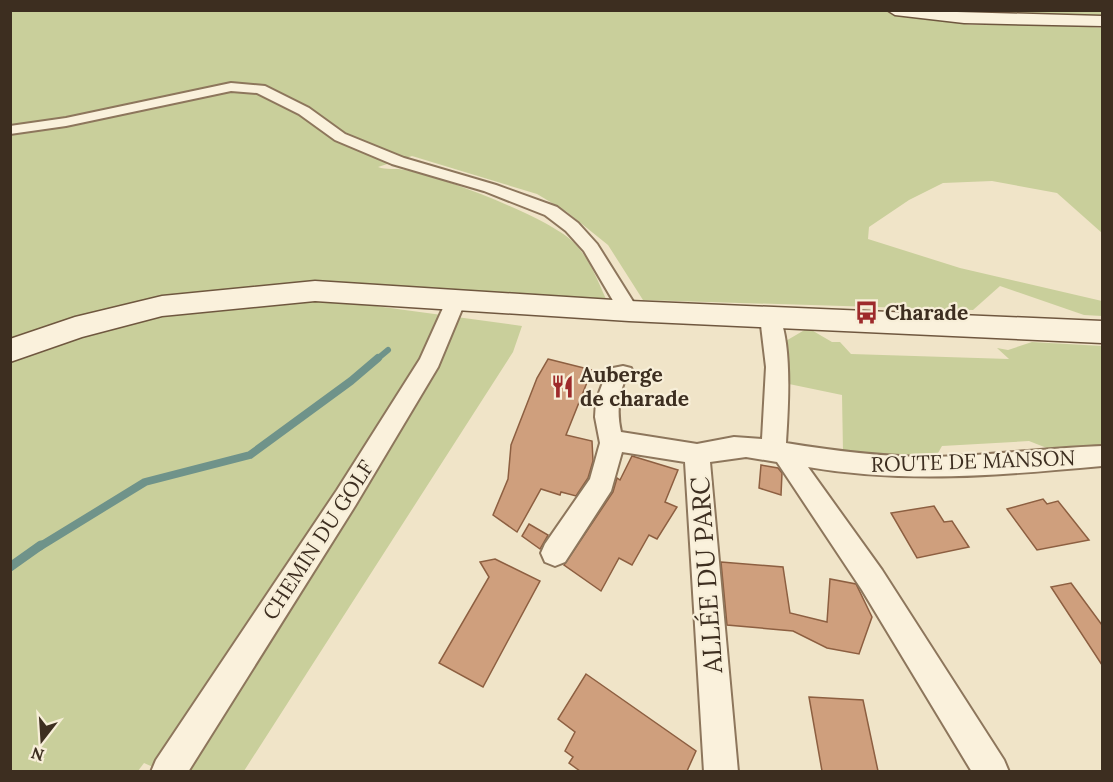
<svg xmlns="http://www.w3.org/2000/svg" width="1113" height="782" font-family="Lora,serif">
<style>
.green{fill:#c9cf9b}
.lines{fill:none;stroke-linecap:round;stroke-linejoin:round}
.stream-far2{stroke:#6f938a;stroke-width:6}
.stream-far1{stroke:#6f938a;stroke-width:8}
.stream{stroke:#6f938a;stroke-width:9}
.building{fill:#cf9f7d;stroke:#8d5f41;stroke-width:1.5}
.street-casing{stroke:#8d765c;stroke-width:4}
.secondary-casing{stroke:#6f573f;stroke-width:3}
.street{fill:#faf1dc;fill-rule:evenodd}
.secondary{fill:#faf1dc;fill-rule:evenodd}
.labels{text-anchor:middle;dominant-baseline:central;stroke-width:4.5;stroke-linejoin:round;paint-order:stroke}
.poi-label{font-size:21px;font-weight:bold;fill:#3d2e20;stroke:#f7eed8;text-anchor:start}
.street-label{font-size:21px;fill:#3d2e20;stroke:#f7eed8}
.near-street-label{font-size:26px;fill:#3d2e20;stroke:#f7eed8}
</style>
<rect width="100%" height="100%" fill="#f0e4c8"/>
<g class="green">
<path d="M876,10L971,25H1069L1102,28V233L1057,193L992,181L943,183L909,200L869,227L868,239L960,268L1102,301V316L1084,315L1000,286L973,310L643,300L608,245L567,212L537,194L412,156L378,167C386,170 396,168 405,170C441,176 544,216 571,240C588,255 597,279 606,299L373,287L368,305L522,326L513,352L244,771H162L144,763L138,771H11L10,11Z"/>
<polygon points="1102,10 1102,18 1036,14 947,14 916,11"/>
<polygon points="808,328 832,342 840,342 851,354 1009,359 997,348 1008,350 1032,342 1102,346 1102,448 1057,452 1029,441 942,446 938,453 905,460 843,452 842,395 789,384 784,342"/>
</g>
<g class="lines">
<polyline class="stream-far2" points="376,360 388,350"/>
<polyline class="stream-far1" points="39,547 145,482 250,455 351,381 378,358"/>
<polyline class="stream" points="10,567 41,545"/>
</g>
<g class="building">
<polygon points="548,359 592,370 566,435 592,441 593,461 588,478 576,496 561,492 560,495 541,489 517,532 493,515 508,479 511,445 537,378"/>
<polygon points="632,456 678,470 665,502 677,507 657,539 649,535 632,565 619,558 601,591 564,565 613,492 617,478 620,480"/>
<polygon points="761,465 778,468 782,473 781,495 759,488"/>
<polygon points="1043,499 1047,504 1058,501 1089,540 1037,550 1007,509"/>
<polygon points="934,506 944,522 952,521 969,547 917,558 891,513"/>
<polygon points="529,524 548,535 540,549 522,536"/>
<polygon points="495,559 540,581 483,687 439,663 489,577 480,562"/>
<polygon points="721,562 783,567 790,613 827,622 830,579 856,584 872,617 859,654 827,648 793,631 727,625"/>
<polygon points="1071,583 1102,625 1102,665 1051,587"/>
<polygon points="586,674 696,751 687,771 580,771 569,763 573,757 565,751 575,732 558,719"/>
<polygon points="809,697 863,700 878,771 822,771"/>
</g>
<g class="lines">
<defs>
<g id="street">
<polygon points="231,83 265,86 309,108 345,134 404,158 496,185 557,207 578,223 597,244 639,311 636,316 629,318 622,316 584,251 566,231 545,215 484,191 392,164 335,140 299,114 257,93 231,91 66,126 10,134 10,126 66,118"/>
<polygon points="455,295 462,297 465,302 438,367 355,506 188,772 151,772 156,760 337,490 420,359 448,297"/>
<path d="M770,310L777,312C793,339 788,411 786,443C835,451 883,457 932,457C989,456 1046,448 1102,446V466C1003,475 907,484 808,467L882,570L1004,760L1009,772H972L862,590L777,462L746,457L710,462L738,772H704L685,462L622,452L611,491L565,562L555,566L545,562L541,553L545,544L590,479L600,443L595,417L596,401L608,369L623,366L631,368L634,374L631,380L624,382C618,399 617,414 621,432L697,444L734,437L762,439L766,367L760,317L763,312Z"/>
</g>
<g id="secondary">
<polygon points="887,10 1102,16 1102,26 964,23 895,15"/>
<polygon points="315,281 629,301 1102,321 1102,343 629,321 315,301 162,316 82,337 10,362 10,339 75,317 162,296"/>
</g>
</defs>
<use href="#street" class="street-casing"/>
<use href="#secondary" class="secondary-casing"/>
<use href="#street" class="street"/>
<use href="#secondary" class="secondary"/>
</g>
<defs>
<symbol id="bus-bare" viewBox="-9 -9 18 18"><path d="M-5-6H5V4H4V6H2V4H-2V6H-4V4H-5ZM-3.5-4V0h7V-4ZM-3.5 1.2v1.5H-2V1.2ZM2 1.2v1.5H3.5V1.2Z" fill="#9e2a2b" stroke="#f7eed8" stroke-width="2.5" paint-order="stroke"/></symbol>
<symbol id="restaurant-bare" viewBox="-9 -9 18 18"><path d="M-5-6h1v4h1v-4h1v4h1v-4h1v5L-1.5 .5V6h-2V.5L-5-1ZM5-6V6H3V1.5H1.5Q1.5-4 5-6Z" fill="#9e2a2b" stroke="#f7eed8" stroke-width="2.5" paint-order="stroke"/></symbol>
</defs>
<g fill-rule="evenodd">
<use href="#bus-bare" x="850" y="296" width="33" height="33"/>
<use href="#restaurant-bare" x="546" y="370" width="33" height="33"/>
</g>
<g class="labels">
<g class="poi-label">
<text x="885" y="312">Charade</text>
<text x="580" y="374">Auberge<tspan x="580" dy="24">de charade</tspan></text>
</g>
<g class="street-label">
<text transform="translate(973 461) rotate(-2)">ROUTE DE MANSON</text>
<text transform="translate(318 540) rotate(-57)">CHEMIN DU GOLF</text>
</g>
<g class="near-street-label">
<text transform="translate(706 575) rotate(-94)">ALLÉE DU PARC</text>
</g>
</g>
<rect width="1113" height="782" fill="none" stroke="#3d2e20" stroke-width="24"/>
<g transform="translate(42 740) rotate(197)" stroke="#f7eed8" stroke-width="4.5" paint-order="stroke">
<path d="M0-4.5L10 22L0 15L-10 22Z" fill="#3d2e20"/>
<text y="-9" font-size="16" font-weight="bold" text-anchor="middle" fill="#3d2e20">N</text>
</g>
</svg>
